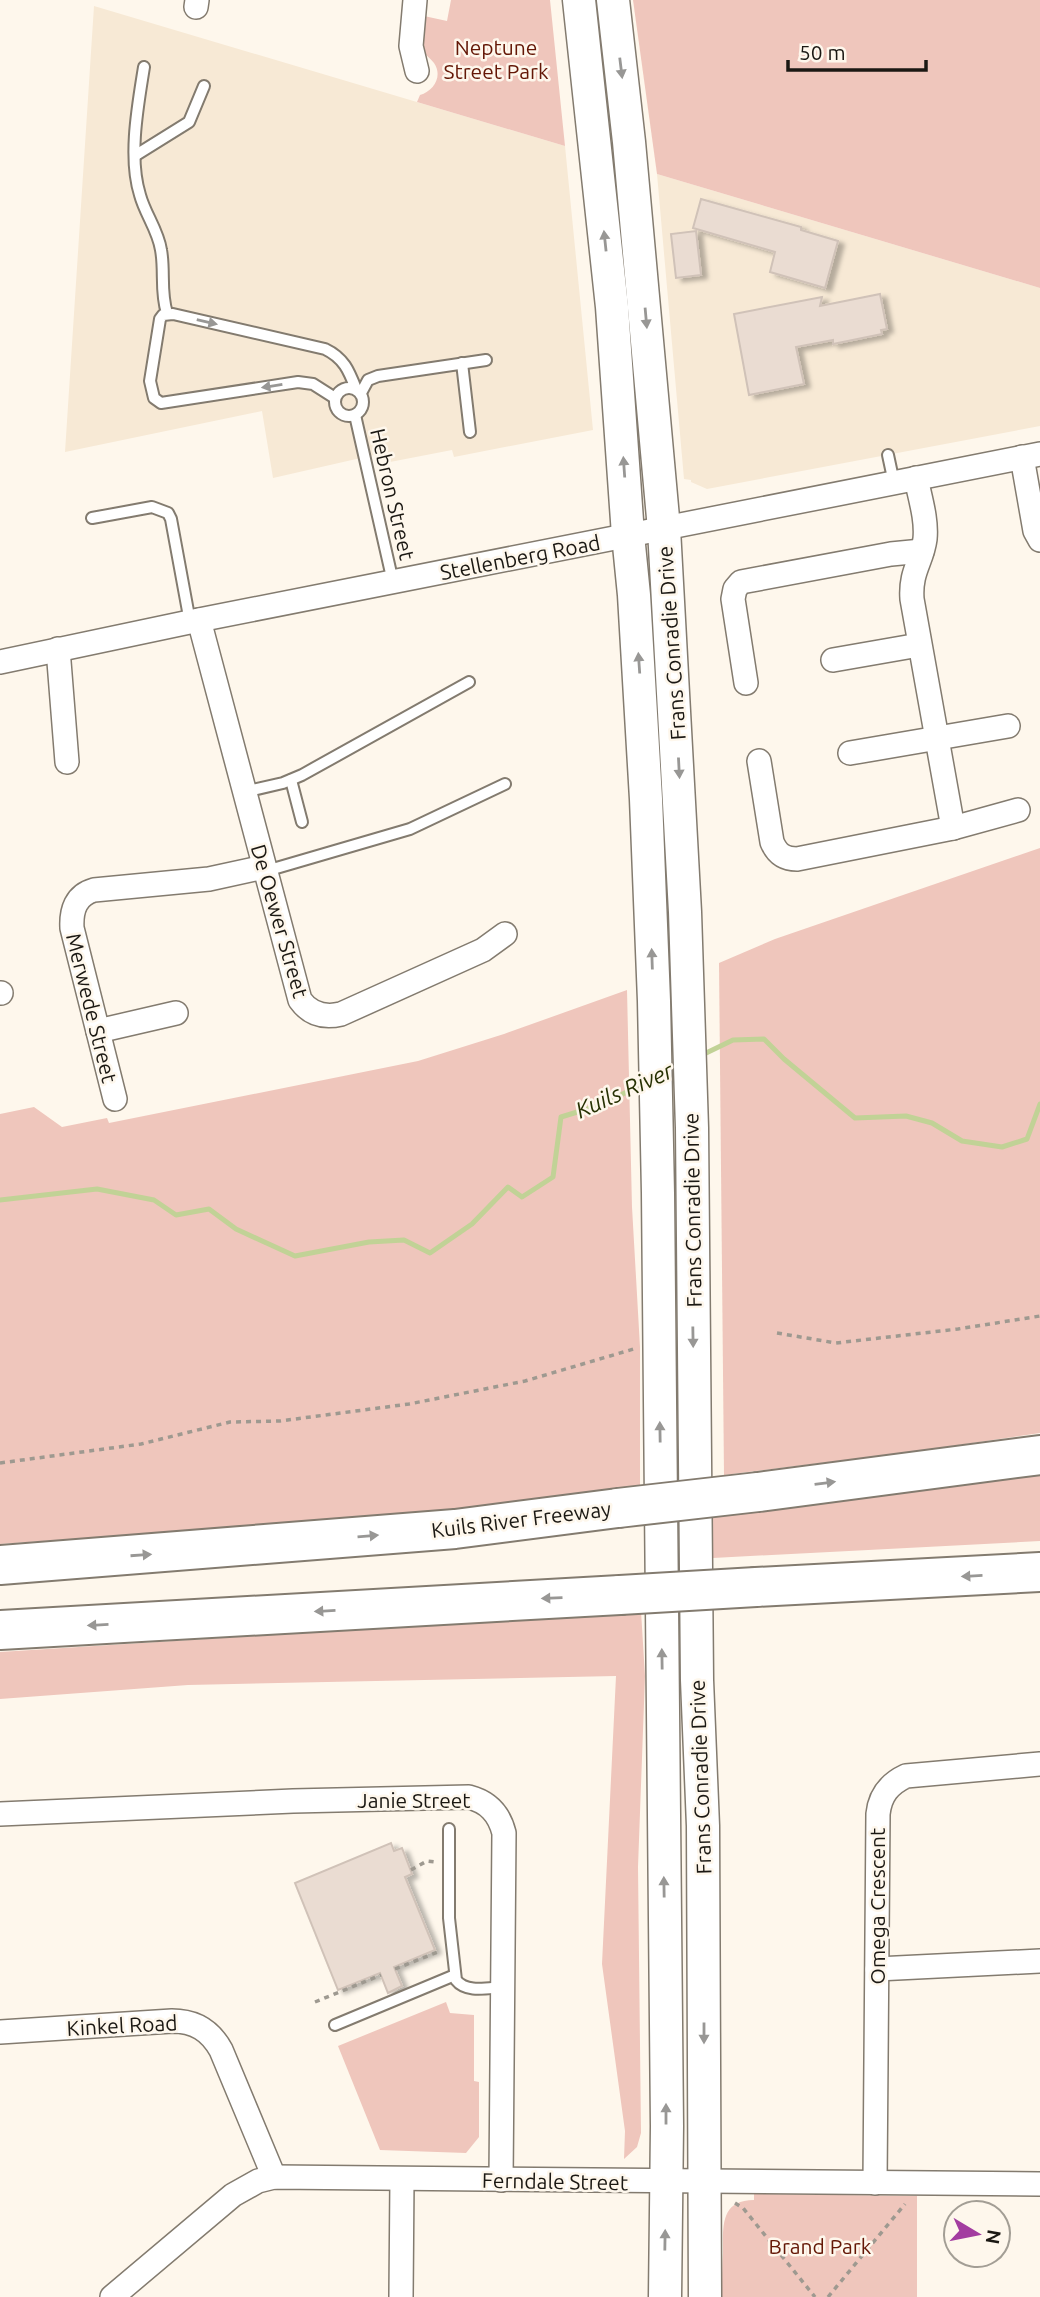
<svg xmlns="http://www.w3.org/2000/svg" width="1040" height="2297" font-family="Ubuntu,sans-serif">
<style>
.built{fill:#f7e9d5}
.green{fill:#efc6bc}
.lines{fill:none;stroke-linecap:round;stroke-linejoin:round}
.stream{stroke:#c1d296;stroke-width:5}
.building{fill:#eadcd2;stroke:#d0c2b8;stroke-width:2;filter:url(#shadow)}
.lane-casing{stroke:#837b6f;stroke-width:14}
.street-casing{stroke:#837b6f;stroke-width:26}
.secondary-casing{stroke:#837b6f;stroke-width:35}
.highway-casing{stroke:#837b6f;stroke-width:42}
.path{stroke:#9e9990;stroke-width:3.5;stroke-dasharray:5 5;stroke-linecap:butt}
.lane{stroke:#fff;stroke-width:10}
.street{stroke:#fff;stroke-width:23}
.secondary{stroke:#fff;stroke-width:32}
.highway{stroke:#fff;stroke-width:38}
.highway-bridge-casing{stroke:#837b6f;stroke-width:42;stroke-linecap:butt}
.highway-bridge{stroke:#fff;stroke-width:38}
.oneway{fill:#989795}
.labels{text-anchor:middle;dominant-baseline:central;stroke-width:5;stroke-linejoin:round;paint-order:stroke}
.park-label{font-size:21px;fill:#641706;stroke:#fef7ec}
.street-label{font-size:21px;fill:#1b1813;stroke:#fef7ec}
.water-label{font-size:23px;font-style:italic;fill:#273103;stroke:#fef7ec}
</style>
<defs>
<filter id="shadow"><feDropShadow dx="6" dy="3.5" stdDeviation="2" flood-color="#0004"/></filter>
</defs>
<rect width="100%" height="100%" fill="#fef7ec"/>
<g class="built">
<polygon points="94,6 565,146 593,430 454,457 452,450 390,462 387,452 273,478 262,411 65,452"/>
<polygon points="657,174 1040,288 1040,426 707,489 691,482 691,480 684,479"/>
</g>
<g class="green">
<path d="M451,0H550L565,146L417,102L420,95C434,91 443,76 434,63C430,58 425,54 421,50L424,16L447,21Z"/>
<polygon points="633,0 1040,0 1040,288 657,174"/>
<polygon points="1040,848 1040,1433 918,1451 724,1475 719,963 775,939"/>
<polygon points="627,990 632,1207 640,1347 640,1487 417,1515 0,1544 0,1114 34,1107 62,1127 107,1118 109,1123 418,1061 504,1034"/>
<polygon points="1040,1475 1040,1541 713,1558 712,1512"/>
<polygon points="641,1611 645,1676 638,1867 641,2133 637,2147 624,2159 625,2131 602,1964 616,1676 188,1685 0,1699 0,1652"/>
<polygon points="446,2002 450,2013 474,2015 474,2081 479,2082 479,2137 466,2153 380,2150 338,2046"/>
<path d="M754,2194L917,2196V2297H722C722,2282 722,2267 723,2253C723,2227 720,2200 754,2200Z"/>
</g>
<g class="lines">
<g class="stream">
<polyline points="702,1055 733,1040 764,1039 784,1059 855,1118 906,1116 932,1123 962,1141 1002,1147 1027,1139 1040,1104"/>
<polyline points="0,1200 97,1189 154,1200 176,1215 209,1209 236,1229 295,1256 369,1242 404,1240 430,1253 472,1224 508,1187 522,1197 553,1177 561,1117 597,1106 646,1083"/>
</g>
</g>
<g class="building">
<polygon points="701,199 801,227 801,230 838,241 825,288 770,272 775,252 693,228"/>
<polygon points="696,231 701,275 676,278 671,234"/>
<polygon points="880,294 887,329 881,330 882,334 833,344 833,340 796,347 804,384 749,395 734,314 822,297 820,306"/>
<polygon points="391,1843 394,1851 402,1848 412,1874 405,1877 435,1950 394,1967 402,1986 388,1993 380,1973 338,1990 295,1883"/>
</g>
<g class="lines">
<defs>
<g id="lane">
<path d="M144,67C138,105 128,157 140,195C145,214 158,230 161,250C165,271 160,292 167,313"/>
<polyline points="136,155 189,122 204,86"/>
<polyline points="462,363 470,432"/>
<circle cx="349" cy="402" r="14"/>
<polyline points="361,393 368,380 378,376 486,360"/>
<path d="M335,398L313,384L298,382L161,403L154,398L150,381L160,319L163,315L173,314L325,349C344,358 349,371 356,389"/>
<polyline points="355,415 393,582"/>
<polyline points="888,455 894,483"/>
<polyline points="92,518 152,507 168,513 171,519 190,622"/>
<polyline points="291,780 302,822"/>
<polyline points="244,792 283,783 302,775 469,682"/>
<polyline points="266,871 410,829 505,784"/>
<path d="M449,1829V1918L456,1980C466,1993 487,1988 502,1987"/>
<polyline points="335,2025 455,1975"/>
</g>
<g id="street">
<polyline points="415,0 411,46 417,71"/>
<polyline points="196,7 197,0"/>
<polyline points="1022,457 1035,531 1040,540"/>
<path d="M916,478C920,498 927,519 925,539C922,562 910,571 912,599L953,828"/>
<path d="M199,620L300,1000C310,1014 324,1018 341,1014L483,950L505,934"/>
<polyline points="58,649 67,762"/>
<polyline points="833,660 919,645"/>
<polyline points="0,662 199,620 1040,454"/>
<polyline points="746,683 733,599 735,589 741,582 891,554 922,551"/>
<polyline points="850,753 1008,726"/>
<path d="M759,761L772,842C777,854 784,859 797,859L953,828L1018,810"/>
<polyline points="0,993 1,993"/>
<polyline points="98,1031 176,1013"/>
<path d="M115,1099L72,928C71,910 76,895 94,890L209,879L264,867"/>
<path d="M0,1814L293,1801L469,1797C488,1802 499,1813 504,1833L501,2180"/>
<polyline points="877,1969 1040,1961"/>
<path d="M0,2032L172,2021C195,2021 210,2030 221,2050L274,2177"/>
<path d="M875,2183L878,1814C880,1795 889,1784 906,1776L1040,1764"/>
<polyline points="112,2297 233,2195 258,2181 274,2177 1040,2184"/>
<polyline points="401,2297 402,2179"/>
</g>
<g id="secondary">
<polyline points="579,0 612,307 628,535 634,595 646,799 654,1001 658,1193 667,2126 665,2297"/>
<polyline points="613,0 629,142 664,529 685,912 692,1128 697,1680 703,1826 705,2297"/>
</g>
<g id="highway">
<polyline points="758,1492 1040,1455"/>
<polyline points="0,1565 455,1529 618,1508"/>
<polyline points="756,1587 1040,1572"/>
<polyline points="0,1630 620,1595"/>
</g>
</defs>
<use href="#lane" class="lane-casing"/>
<use href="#street" class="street-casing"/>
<use href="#secondary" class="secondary-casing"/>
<use href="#highway" class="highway-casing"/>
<g class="path">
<polyline points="777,1333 836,1343 958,1329 1040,1316"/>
<polyline points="0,1463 141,1444 230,1422 280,1421 409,1404 525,1381 637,1348"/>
<polyline points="411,1870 427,1861 435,1862"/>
<polyline points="395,1969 440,1951"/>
<polyline points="315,2002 381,1975"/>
<polyline points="735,2203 743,2208 815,2297"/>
<polyline points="828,2297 905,2204"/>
</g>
<use href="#lane" class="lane"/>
<use href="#street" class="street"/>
<use href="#secondary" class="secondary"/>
<use href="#highway" class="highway"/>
<defs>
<g id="highway-bridge">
<polyline points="618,1508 758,1492"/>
<polyline points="620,1595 756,1587"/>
</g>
</defs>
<use href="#highway-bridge" class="highway-bridge-casing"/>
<use href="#highway-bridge" class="highway-bridge"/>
</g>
<defs><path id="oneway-solid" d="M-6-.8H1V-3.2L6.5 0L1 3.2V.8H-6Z" transform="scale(1.75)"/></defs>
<g class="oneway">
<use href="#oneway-solid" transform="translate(621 68) rotate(83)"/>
<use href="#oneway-solid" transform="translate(605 241) rotate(-96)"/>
<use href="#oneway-solid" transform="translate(646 318) rotate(85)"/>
<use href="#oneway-solid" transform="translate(207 322) rotate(13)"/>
<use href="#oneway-solid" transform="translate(272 386) rotate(171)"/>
<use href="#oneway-solid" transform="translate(624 467) rotate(-94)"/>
<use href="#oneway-solid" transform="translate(639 663) rotate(-94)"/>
<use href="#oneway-solid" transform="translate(679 768) rotate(87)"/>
<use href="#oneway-solid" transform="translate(652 959) rotate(-92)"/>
<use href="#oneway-solid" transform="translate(693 1337) rotate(89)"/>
<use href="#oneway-solid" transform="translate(660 1432) rotate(-91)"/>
<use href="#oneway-solid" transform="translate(825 1483) rotate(-7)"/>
<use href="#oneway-solid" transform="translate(368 1536) rotate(-5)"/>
<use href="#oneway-solid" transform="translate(141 1555) rotate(-4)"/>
<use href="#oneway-solid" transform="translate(972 1576) rotate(177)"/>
<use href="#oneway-solid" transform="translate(552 1598) rotate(178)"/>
<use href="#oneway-solid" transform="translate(325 1611) rotate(177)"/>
<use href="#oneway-solid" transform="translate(98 1625) rotate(177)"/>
<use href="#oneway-solid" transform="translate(662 1659) rotate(-91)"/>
<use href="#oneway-solid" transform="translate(664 1887) rotate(-91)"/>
<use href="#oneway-solid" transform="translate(704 2033) rotate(90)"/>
<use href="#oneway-solid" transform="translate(666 2114) rotate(-90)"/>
<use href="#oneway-solid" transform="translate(665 2240) rotate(-89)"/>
</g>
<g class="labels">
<g class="park-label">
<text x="496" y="47">Neptune<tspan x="496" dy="24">Street Park</tspan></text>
<text x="820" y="2246">Brand Park</text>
</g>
<g class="street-label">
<text transform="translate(393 494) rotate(77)">Hebron Street</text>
<text transform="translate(520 557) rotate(-11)">Stellenberg Road</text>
<text transform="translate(671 643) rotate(-94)">Frans Conradie Drive</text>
<text transform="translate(280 921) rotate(74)">De Oewer Street</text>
<text transform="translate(92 1008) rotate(76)">Merwede Street</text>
<text transform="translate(692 1210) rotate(-91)">Frans Conradie Drive</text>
<text transform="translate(521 1519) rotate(-7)">Kuils River Freeway</text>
<text transform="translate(700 1777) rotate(-92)">Frans Conradie Drive</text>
<text x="414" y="1800">Janie Street</text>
<text transform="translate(877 1906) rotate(-90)">Omega Crescent</text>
<text transform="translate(122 2025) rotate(-3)">Kinkel Road</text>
<text transform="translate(555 2181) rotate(1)">Ferndale Street</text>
</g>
<g class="water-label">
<text transform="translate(624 1090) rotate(-24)">Kuils River</text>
</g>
</g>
<g transform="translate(977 2234) rotate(100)"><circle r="33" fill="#fef7ec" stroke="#a39e95" stroke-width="2"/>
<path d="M0-5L12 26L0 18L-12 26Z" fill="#a33ca0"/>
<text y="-10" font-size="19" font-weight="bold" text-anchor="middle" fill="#1b1813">N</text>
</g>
<path d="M788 60v10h138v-10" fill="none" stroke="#1b1813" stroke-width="3.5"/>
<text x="799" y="60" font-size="21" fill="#1b1813" stroke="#fef7ec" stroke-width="5" paint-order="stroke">50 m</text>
</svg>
